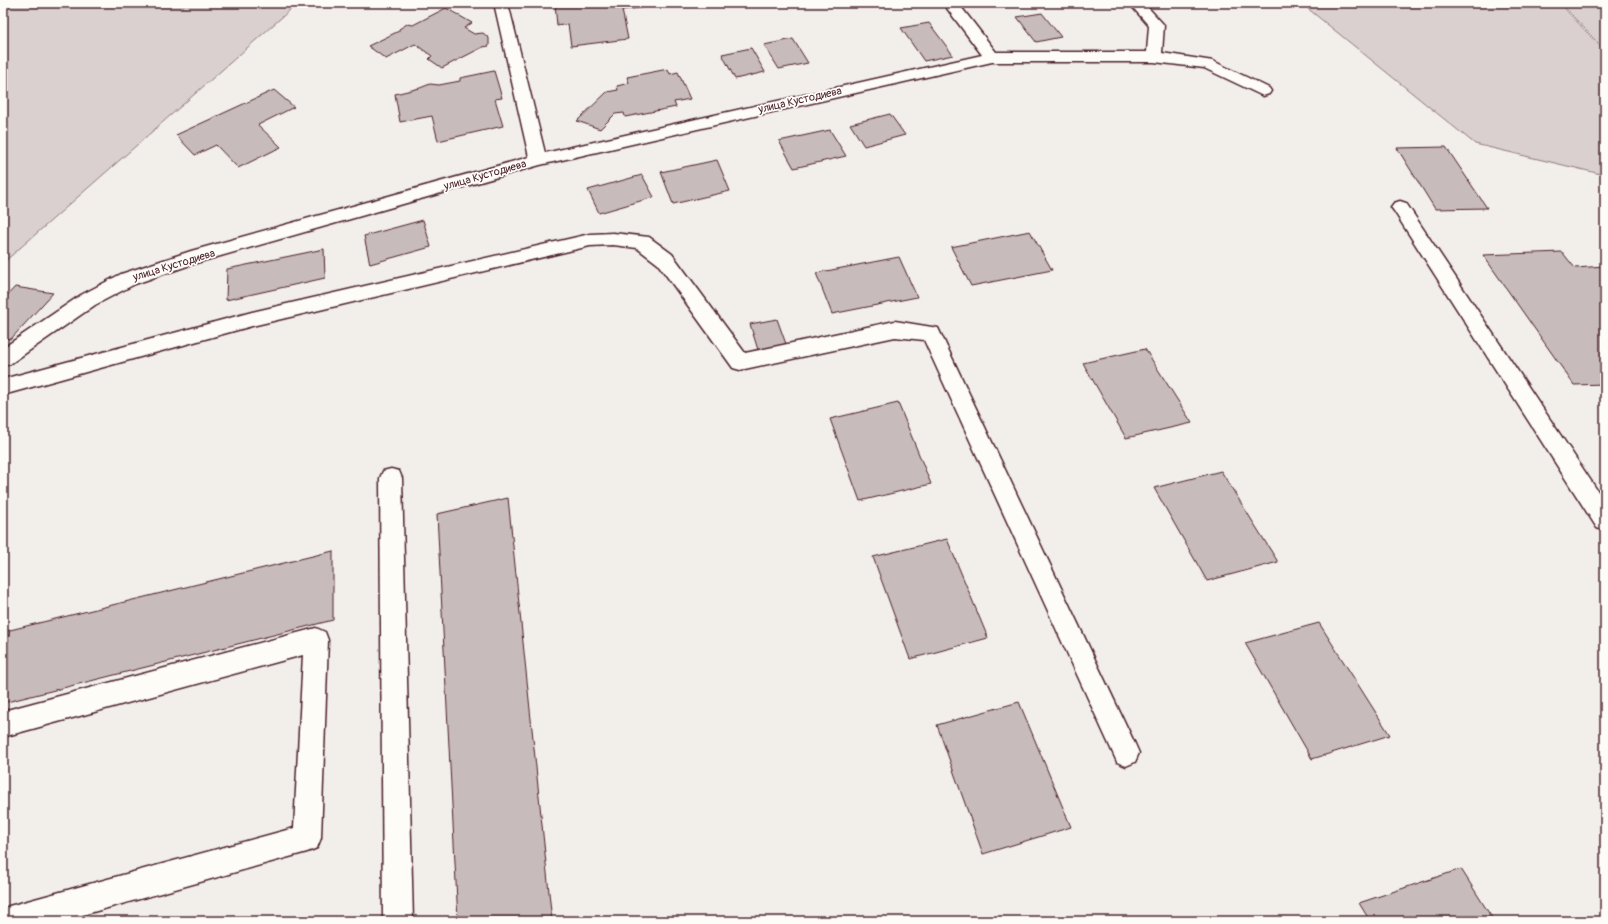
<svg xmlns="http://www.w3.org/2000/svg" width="1608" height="924" font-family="Pangolin,sans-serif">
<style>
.green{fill:#d9d0cf;stroke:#92787d}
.building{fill:#c8bbbb;stroke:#4a1f2b}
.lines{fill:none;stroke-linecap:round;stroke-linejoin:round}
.minor-casing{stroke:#4a1f2b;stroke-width:3}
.path{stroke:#4a1f2b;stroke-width:2;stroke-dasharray:0.5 2;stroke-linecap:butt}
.minor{fill:#fdfcf7;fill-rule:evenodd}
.labels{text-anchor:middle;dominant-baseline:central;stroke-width:3.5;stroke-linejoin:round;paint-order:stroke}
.far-street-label{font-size:11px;fill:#4a1f2b;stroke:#fdfcf7}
</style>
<rect width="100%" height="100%" fill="#f2efeb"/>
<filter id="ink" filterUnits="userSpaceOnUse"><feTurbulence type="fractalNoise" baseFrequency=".025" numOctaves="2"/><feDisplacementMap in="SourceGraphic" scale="8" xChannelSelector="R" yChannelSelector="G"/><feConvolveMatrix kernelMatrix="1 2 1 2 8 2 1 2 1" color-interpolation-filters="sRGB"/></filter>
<g filter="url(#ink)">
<g class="green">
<polygon points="3,3 298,3 3,263"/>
<polygon points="1301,3 1605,3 1605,175 1475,144"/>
</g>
<g class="building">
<polygon points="555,3 658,3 658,6 622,10 628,39 571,46 568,24 557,26"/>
<polygon points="446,8 472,23 464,28 474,34 483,33 489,38 489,46 483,47 442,68 429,59 432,56 415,44 386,59 368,46 399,31 399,29 407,24 413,25"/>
<polygon points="1042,13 1061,37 1036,42 1017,17"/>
<polygon points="929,23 953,55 924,61 901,28"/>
<polygon points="793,39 808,63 779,69 764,45"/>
<polygon points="751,48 765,72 735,79 722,54"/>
<polygon points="668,69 670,74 678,72 690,99 674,102 676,107 625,117 624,113 615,114 600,129 577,121 607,92 618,90 617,86 629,83 627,77"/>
<polygon points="494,71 502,98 495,99 503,126 438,141 432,116 400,122 395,94 420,88 430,84 439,85 460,81 460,78"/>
<polygon points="274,90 294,107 258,125 281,147 238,168 216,145 195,155 176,135"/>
<polygon points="890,114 905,135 864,146 850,124"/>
<polygon points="830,130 846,156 794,168 779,141"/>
<polygon points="1446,147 1487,208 1435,209 1397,148"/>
<polygon points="717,160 730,191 673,204 661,172"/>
<polygon points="642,175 654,197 599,213 588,190"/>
<polygon points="423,220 431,247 370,264 364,236"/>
<polygon points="1030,231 1052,270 971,286 951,247"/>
<polygon points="324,249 325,278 226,300 227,269"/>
<polygon points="1562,252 1575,268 1605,266 1605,384 1574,385 1483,255"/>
<polygon points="899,257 917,297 832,314 816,273"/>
<polygon points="15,287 53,293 11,339 3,338 3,300"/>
<polygon points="777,319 786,344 758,350 750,324"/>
<polygon points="1145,349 1192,423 1126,438 1083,363"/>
<polygon points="898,403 931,484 860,501 830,419"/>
<polygon points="1221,471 1278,562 1207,581 1154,488"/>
<polygon points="508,498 552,921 458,921 437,514"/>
<polygon points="947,539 988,638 910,659 873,557"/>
<polygon points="333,551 333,620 3,703 3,665 10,630"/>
<polygon points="1319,623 1390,735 1312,759 1245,643"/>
<polygon points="10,630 3,665 3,632"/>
<polygon points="1019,702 1071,827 983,854 937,725"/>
<polygon points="1461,869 1494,921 1370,921 1359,903"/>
</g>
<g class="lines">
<defs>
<g id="minor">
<polygon points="494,3 508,3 545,153 982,55 943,3 958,3 996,52 1147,52 1149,26 1129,3 1144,3 1164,25 1162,53 1213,61 1269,88 1271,91 1269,94 1263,96 1204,68 1154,62 992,62 540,165 196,263 135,284 95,305 10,364 3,366 3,348 81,295 121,274 191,251 529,157"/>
<polygon points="1400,201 1406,203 1605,502 1605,531 1597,528 1394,211 1391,207 1394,203"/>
<polygon points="613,233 649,237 672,254 745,353 895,321 938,328 1135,744 1139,753 1135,762 1126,766 1117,762 924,340 895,337 740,370 733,368 658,264 637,248 613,245 590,246 252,326 3,395 3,379 252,312 590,234"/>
<polygon points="391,469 399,471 402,478 413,921 383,921 380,478 383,471"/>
<polygon points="316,628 325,632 328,640 321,838 317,848 307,852 61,921 3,921 3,909 9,906 294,828 303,655 3,737 3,711"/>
</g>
</defs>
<use href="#minor" class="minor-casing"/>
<polyline class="path" points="1560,3 1605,51"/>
<use href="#minor" class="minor"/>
</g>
</g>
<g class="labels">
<g class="far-street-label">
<text transform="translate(800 100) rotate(-13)">улица Кустодиева</text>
<text transform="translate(485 175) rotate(-16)">улица Кустодиева</text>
<text transform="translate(174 265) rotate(-17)">улица Кустодиева</text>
</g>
</g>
<rect width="1608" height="924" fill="none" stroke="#fdfcf7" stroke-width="16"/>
<rect x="8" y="8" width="1592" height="908" fill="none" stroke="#4a1f2b" stroke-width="1.5" filter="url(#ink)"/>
</svg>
